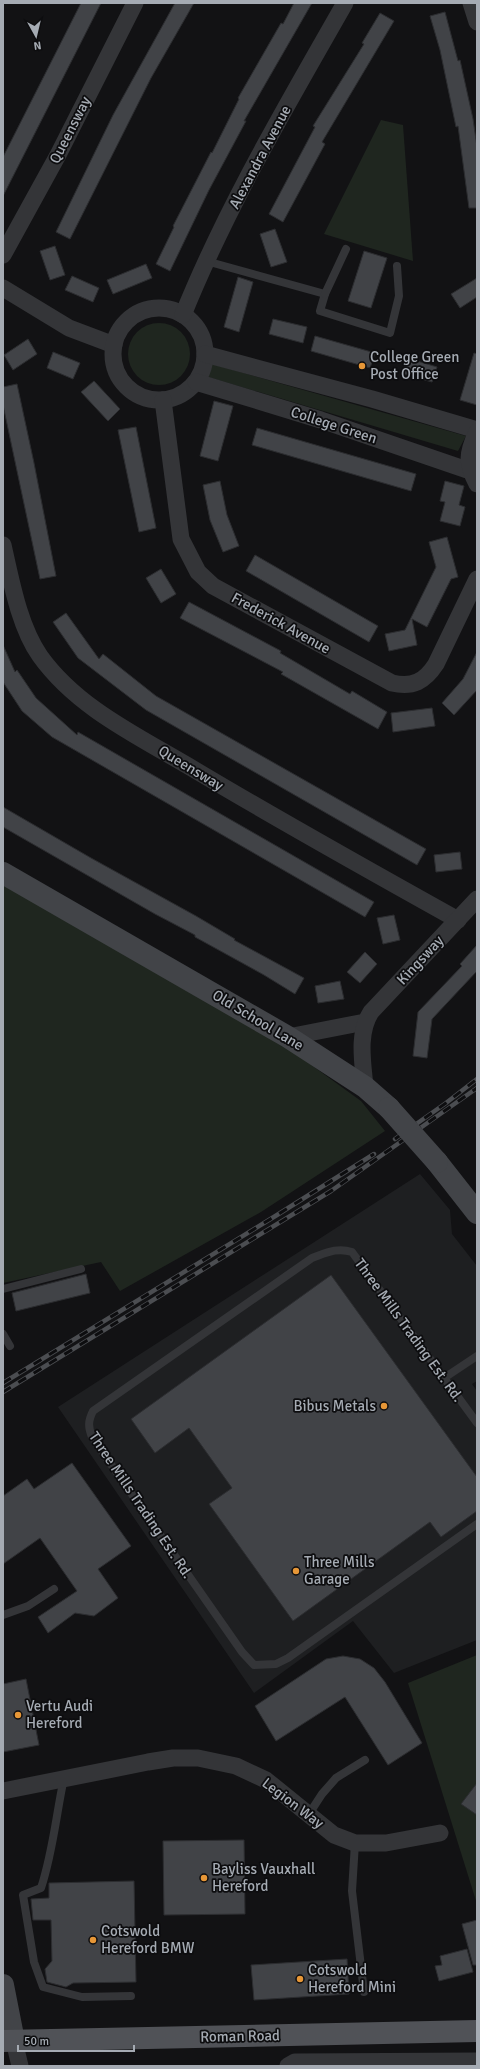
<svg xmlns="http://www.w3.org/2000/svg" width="480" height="2069" font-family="Signika,sans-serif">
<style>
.built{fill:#1e1f21}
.green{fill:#1f261f}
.building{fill:#414347;stroke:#2c2d30}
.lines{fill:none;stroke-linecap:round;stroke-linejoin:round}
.lane{stroke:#343538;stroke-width:8}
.street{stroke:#343538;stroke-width:17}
.secondary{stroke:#424448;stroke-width:22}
.primary{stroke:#505257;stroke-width:22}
.rail-casing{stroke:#4b4d51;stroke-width:4.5}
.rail{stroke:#0d0d0f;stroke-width:3;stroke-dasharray:9;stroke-linecap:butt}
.secondary-bridge{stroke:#424448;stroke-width:22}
.poi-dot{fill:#e79737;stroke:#0d0d0f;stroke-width:1.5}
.labels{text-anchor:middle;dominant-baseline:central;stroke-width:3.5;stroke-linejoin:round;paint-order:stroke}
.street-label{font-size:15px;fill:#a5abb3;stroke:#0d0d0f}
.poi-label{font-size:15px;fill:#a5abb3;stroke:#0d0d0f;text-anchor:start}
</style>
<rect width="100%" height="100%" fill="#121214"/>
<polygon class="built" points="420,1174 450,1210 452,1234 477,1266 477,1381 472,1384 477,1391 477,1640 394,1673 353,1621 254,1693 58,1407"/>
<g class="green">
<polygon points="381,120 403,125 413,261 324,234"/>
<circle cx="159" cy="354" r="31"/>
<polygon points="212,364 466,436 458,451 208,377"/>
<polygon points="3,885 151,967 281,1043 361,1101 385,1131 261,1212 120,1291 101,1262 3,1283"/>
<polygon points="477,1655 477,1904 408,1683"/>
</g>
<g class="building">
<polygon points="81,3 101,3 3,196 3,157"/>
<polygon points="175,3 194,3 151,78 70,239 56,232 113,115"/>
<polygon points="294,3 312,3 244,121 246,121 209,190 170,271 156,264 174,227 173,226 211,152 212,153 239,99 238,98 281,23 283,24"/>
<polygon points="445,12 458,61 460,60 473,119 477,147 477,208 469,208 458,126 456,127 440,50 430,16"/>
<polygon points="380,13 394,21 322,142 325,144 283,222 269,214 315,127 313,126 364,44 362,43"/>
<polygon points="275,229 287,262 271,267 260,234"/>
<polygon points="55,246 65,275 50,280 40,251"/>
<polygon points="364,251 387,258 371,308 348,301"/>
<polygon points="146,264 152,278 113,294 107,280"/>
<polygon points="72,276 99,288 93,302 65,290"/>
<polygon points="238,277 253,282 239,332 224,327"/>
<polygon points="477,278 477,297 460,308 451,294"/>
<polygon points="273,319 307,327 303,343 269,334"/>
<polygon points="315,336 375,353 370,368 311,351"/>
<polygon points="28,339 37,354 13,370 4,355"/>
<polygon points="53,352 80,363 73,379 47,368"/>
<polygon points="474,353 477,354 477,405 460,400"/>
<polygon points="407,358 437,367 432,382 403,374"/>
<polygon points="94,381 120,409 108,421 81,392"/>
<polygon points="17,384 34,463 56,576 40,579 3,405 3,387"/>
<polygon points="214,401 233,406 218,461 200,456"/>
<polygon points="136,427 156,528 139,532 118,430"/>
<polygon points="257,428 416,474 411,491 252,445"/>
<polygon points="220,481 227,515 239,546 223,552 210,520 203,485"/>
<polygon points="445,481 464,486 459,505 465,507 460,526 440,521 445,502 440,501"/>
<polygon points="447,537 458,577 451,579 427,627 412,619 417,645 389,651 385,634 405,630 436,567 429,542"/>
<polygon points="255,555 378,626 369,642 246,571"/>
<polygon points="161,569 176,594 161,603 146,578"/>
<polygon points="189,602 281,651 280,653 350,694 352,691 387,712 378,729 281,674 283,672 180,618"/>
<polygon points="66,613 99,659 103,654 156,696 426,849 417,865 146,710 78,658 53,622"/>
<polygon points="3,645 15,672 17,670 36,698 77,735 78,732 374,902 365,917 52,737 22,711 3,682"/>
<polygon points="477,652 477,690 454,715 442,703 463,679"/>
<polygon points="432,708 435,726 393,732 391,713"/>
<polygon points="3,807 91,858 196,916 235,939 234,940 304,978 295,994 264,975 195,937 195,935 155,914 3,827"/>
<polygon points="460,852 462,869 436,872 434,855"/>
<polygon points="394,915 400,940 383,944 377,918"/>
<polygon points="477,945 477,971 432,1019 427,1058 413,1056 418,1012 462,966 460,964"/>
<polygon points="365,952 377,964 360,983 347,972"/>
<polygon points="340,981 344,999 318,1003 315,986"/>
<polygon points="86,1274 90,1293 16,1311 12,1293"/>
<polygon points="331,1275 477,1477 477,1511 441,1537 430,1522 293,1621 209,1504 232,1488 189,1428 155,1453 131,1419"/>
<polygon points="72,1463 131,1546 98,1569 118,1598 94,1616 75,1613 48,1633 38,1617 77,1591 40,1538 3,1564 3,1496 27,1479 34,1489"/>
<polygon points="343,1656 360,1659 374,1668 385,1682 422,1743 388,1765 345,1697 276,1741 255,1706 326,1659"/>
<polygon points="26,1679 39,1745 3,1752 3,1684"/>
<polygon points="477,1783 477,1815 461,1804"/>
<polygon points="244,1840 245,1914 164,1915 163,1841"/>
<polygon points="134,1881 136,1982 73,1983 66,1987 47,1982 45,1969 52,1961 51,1920 33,1920 31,1899 49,1898 49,1883"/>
<polygon points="477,1920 477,1965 473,1965 462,1924"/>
<polygon points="467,1949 473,1972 439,1981 435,1966 442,1965 440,1956"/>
<polygon points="347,1959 349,1994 254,2000 251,1965"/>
</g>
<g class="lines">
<g class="lane">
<polyline points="206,261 325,294 320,311 390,333 399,296 397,266"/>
<polyline points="325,294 346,249"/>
<polyline points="3,1289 81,1269"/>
<polyline points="3,1334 10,1346"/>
<polyline points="444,1378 477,1356"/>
<path d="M477,1423L352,1252C337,1247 326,1253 312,1258L93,1411C88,1421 88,1427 92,1437L242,1652L254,1665L276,1664L288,1658L477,1524"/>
<polyline points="3,1615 28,1606 54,1589"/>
<path d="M64,1778C56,1815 53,1852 41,1888L23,1895L34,1962L43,1987L82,1997L131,1996"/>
<polyline points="309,1814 322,1794 336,1778 365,1760"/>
<polyline points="355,1843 352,1891 364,1992"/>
</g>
<g class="street">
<polyline points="471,3 477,22"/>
<polyline points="3,255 58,155 135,3"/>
<polyline points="3,288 69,328 114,345"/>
<circle cx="159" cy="354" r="46"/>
<path d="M183,315C227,206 287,105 345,3"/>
<polyline points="205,354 372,399 477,430"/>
<polyline points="196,382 321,420 470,471"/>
<path d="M163,400L181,539L198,572L213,586L392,683C413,688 425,681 436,664L477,579"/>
<path d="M477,432C467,453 466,463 477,484"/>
<path d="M3,545C11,580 19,626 40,656C78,709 140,737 195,770C282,822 370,871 458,920"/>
<polyline points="288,1037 365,1022"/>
<path d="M365,1087C363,1063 357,1034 371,1012L477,899"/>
<polyline points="3,1791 148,1762 173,1758 198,1758 236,1766 266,1780 334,1835 355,1843 386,1843 440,1833"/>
<polyline points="14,2041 20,2066"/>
<polyline points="288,2066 295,2062 477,2061"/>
</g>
<g class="secondary">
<polyline points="3,873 288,1037 365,1087 389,1108"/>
<polyline points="437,1162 477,1213"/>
<polyline points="3,1985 14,2041"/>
</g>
<polyline class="primary" points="3,2041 477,2031"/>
<defs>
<g id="rail">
<polyline points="395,1139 446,1103 477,1079"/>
<polyline points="3,1383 277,1215 374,1154"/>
<polyline points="3,1392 331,1191 477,1088"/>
</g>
</defs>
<use href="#rail" class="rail-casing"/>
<use href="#rail" class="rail"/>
<polyline class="secondary-bridge" points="389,1108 437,1162"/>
</g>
<g class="poi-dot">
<circle cx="362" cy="366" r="4"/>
<circle cx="384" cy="1406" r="4"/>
<circle cx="296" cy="1571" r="4"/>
<circle cx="18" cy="1715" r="4"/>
<circle cx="204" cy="1878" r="4"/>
<circle cx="93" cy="1940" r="4"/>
<circle cx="300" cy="1979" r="4"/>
</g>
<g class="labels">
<g class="street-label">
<text transform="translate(70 130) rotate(-63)">Queensway</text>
<text transform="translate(260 157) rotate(-62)">Alexandra Avenue</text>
<text transform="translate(334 425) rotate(18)">College Green</text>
<text transform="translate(281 623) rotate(29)">Frederick Avenue</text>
<text transform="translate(191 768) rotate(31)">Queensway</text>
<text transform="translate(420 960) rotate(-47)">Kingsway</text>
<text transform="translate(258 1020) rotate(31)">Old School Lane</text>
<text transform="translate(409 1330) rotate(54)">Three Mills Trading Est. Rd.</text>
<text transform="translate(141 1505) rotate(56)">Three Mills Trading Est. Rd.</text>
<text transform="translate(293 1803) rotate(37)">Legion Way</text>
<text transform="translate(240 2036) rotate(-1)">Roman Road</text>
</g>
<g class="poi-label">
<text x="370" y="357">College Green<tspan x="370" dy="17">Post Office</tspan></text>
<text x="376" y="1406" text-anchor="end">Bibus Metals</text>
<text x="304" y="1562">Three Mills<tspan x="304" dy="17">Garage</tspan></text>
<text x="26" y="1706">Vertu Audi<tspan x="26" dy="17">Hereford</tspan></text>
<text x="212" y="1869">Bayliss Vauxhall<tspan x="212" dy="17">Hereford</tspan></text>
<text x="101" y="1931">Cotswold<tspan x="101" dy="17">Hereford BMW</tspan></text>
<text x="308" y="1970">Cotswold<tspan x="308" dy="17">Hereford Mini</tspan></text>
</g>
</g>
<rect width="480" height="2069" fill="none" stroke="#a5abb3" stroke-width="8"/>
<g transform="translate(36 36) rotate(172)" stroke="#0d0d0f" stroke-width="3" paint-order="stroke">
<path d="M0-3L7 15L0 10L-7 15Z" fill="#a5abb3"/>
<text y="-6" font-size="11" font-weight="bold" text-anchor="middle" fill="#a5abb3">N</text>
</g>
<path d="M18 2045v6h116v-6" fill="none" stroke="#a5abb3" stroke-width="2"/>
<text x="24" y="2045" font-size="12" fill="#a5abb3" stroke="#0d0d0f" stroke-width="3" paint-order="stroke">50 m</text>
</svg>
